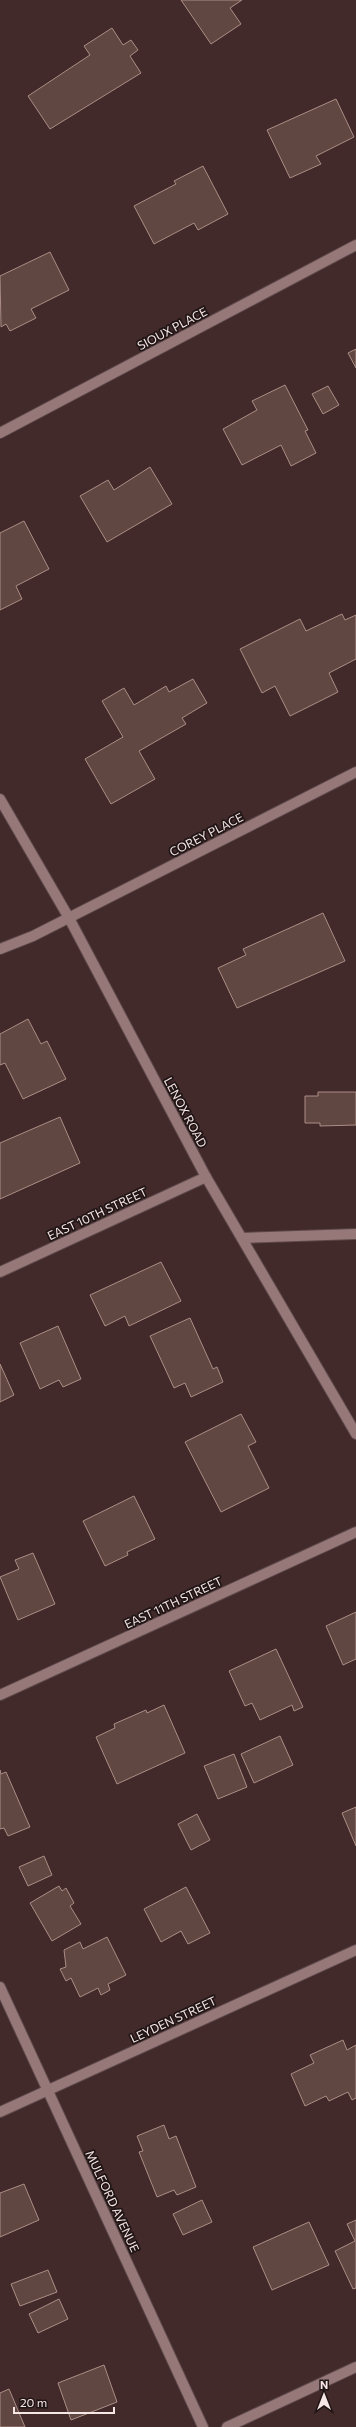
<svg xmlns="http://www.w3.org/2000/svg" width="356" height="2427" font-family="Commissioner,sans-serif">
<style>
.building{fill:#614741;stroke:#ab8e86}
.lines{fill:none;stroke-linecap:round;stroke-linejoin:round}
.minor-casing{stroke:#5d4849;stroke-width:12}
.minor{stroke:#967879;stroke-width:10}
.labels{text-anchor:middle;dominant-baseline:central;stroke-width:3.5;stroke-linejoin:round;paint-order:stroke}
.street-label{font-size:12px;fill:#f7e6e6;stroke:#201515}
</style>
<rect width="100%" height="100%" fill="#42292a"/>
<g class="building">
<polygon points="181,0 242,0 230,8 241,24 211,44"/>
<polygon points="112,28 123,45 131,40 138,50 130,56 141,73 50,129 28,96 90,55 84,46"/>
<polygon points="336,99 354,137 316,156 321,164 290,178 267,130"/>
<polygon points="203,166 228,214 198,230 194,223 154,244 134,206 176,184 174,181"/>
<polygon points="50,252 69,290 31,309 36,318 10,331 6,324 1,327 0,276"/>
<polygon points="356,349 356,368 348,353"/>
<polygon points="285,385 308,430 305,431 316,453 291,466 281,445 242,465 223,429 257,410 252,401"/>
<polygon points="328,386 339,405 323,414 312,394"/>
<polygon points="150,467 172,504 107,542 80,496 108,480 114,490"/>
<polygon points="24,521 49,569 16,586 22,599 0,610 0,533"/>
<polygon points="342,614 345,620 356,615 356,659 329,673 338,692 290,716 275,686 262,693 240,649 300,619 306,631"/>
<polygon points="193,679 207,703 182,718 186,724 139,751 155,779 111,804 85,759 123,737 102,701 124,688 134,705 166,686 169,692"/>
<polygon points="323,913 345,961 237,1008 218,968 246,955 243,949"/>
<polygon points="28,1019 41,1044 47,1041 66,1079 23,1099 5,1063 0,1065 0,1034"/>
<polygon points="318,1092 356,1092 356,1125 320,1126 320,1123 305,1123 305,1096 318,1096"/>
<polygon points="60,1117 80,1163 0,1199 0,1143"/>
<polygon points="161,1262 181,1301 129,1326 125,1316 105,1326 90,1295"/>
<polygon points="190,1318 213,1369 217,1367 223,1382 191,1397 185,1383 174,1388 150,1336"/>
<polygon points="58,1326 81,1379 63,1387 59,1380 40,1389 20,1343"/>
<polygon points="0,1364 14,1395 0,1402"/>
<polygon points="241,1414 256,1442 248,1446 269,1488 221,1512 185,1442"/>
<polygon points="134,1496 155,1539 127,1552 128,1555 105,1566 83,1521"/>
<polygon points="33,1553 55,1604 18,1620 0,1577 19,1569 15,1560"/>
<polygon points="356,1612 356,1659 343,1665 326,1626"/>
<polygon points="276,1649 303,1707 294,1711 292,1705 260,1720 252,1703 245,1706 229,1671"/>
<polygon points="164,1705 185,1753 117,1784 96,1737 115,1728 114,1724 146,1710 147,1713"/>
<polygon points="280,1736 293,1765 254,1783 241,1754"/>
<polygon points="234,1754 247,1787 218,1799 204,1766"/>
<polygon points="0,1770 1,1774 6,1772 30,1827 8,1836 4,1828 0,1829"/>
<polygon points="356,1807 356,1846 342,1813"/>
<polygon points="197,1814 210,1840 191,1850 178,1824"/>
<polygon points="44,1856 52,1875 28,1886 19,1867"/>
<polygon points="59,1886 62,1891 66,1888 74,1903 70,1906 81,1924 52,1941 30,1903"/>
<polygon points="186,1887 210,1933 188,1944 181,1931 161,1942 144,1909"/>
<polygon points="107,1937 126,1975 108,1984 110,1990 101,1995 98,1988 80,1997 71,1978 66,1981 60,1969 66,1967 64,1950 80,1942 83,1949"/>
<polygon points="343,2040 347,2050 356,2045 356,2098 352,2100 348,2092 329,2101 326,2096 305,2106 291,2074 314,2063 310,2055"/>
<polygon points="164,2125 169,2139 176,2136 196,2187 177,2195 174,2190 157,2197 139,2152 143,2151 137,2136"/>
<polygon points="24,2184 39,2220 0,2237 0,2193"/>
<polygon points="202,2200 212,2222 183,2235 173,2214"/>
<polygon points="356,2220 356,2288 353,2289 335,2251 355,2241 347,2224"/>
<polygon points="309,2222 329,2265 272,2290 253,2247"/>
<polygon points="48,2270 57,2292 20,2306 11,2284"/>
<polygon points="59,2299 68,2319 38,2333 29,2314"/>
<polygon points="104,2365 117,2402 71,2420 58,2383"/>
<polygon points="9,2389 25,2427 0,2427 0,2393"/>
</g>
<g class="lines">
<defs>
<g id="minor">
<polyline points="0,433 356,245"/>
<polyline points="0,799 69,918 206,1177 356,1434"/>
<polyline points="0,949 33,936 356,772"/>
<polyline points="242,1238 356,1234"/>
<polyline points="0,1272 206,1177"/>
<polyline points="0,1695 356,1532"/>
<polyline points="0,1987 203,2427"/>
<polyline points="0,2112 356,1950"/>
<polyline points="227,2427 356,2367"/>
</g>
</defs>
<use href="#minor" class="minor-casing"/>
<use href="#minor" class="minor"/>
</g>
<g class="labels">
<g class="street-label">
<text transform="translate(172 328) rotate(-28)">SIOUX PLACE</text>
<text transform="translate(206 834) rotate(-27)">COREY PLACE</text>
<text transform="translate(186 1112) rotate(62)">LENOX ROAD</text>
<text transform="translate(97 1213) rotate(-25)">EAST 10TH STREET</text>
<text transform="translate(173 1602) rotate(-25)">EAST 11TH STREET</text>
<text transform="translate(173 2019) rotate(-25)">LEYDEN STREET</text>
<text transform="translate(113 2201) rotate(65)">MULFORD AVENUE</text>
</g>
</g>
<g transform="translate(324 2395)" stroke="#201515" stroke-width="3" paint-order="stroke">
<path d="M0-3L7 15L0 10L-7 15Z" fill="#f7e6e6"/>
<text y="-6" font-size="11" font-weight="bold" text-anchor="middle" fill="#f7e6e6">N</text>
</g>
<path d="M14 2407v6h100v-6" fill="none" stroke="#f7e6e6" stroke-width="2"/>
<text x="20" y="2407" font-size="12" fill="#f7e6e6" stroke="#201515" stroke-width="3" paint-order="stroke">20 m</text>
</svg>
